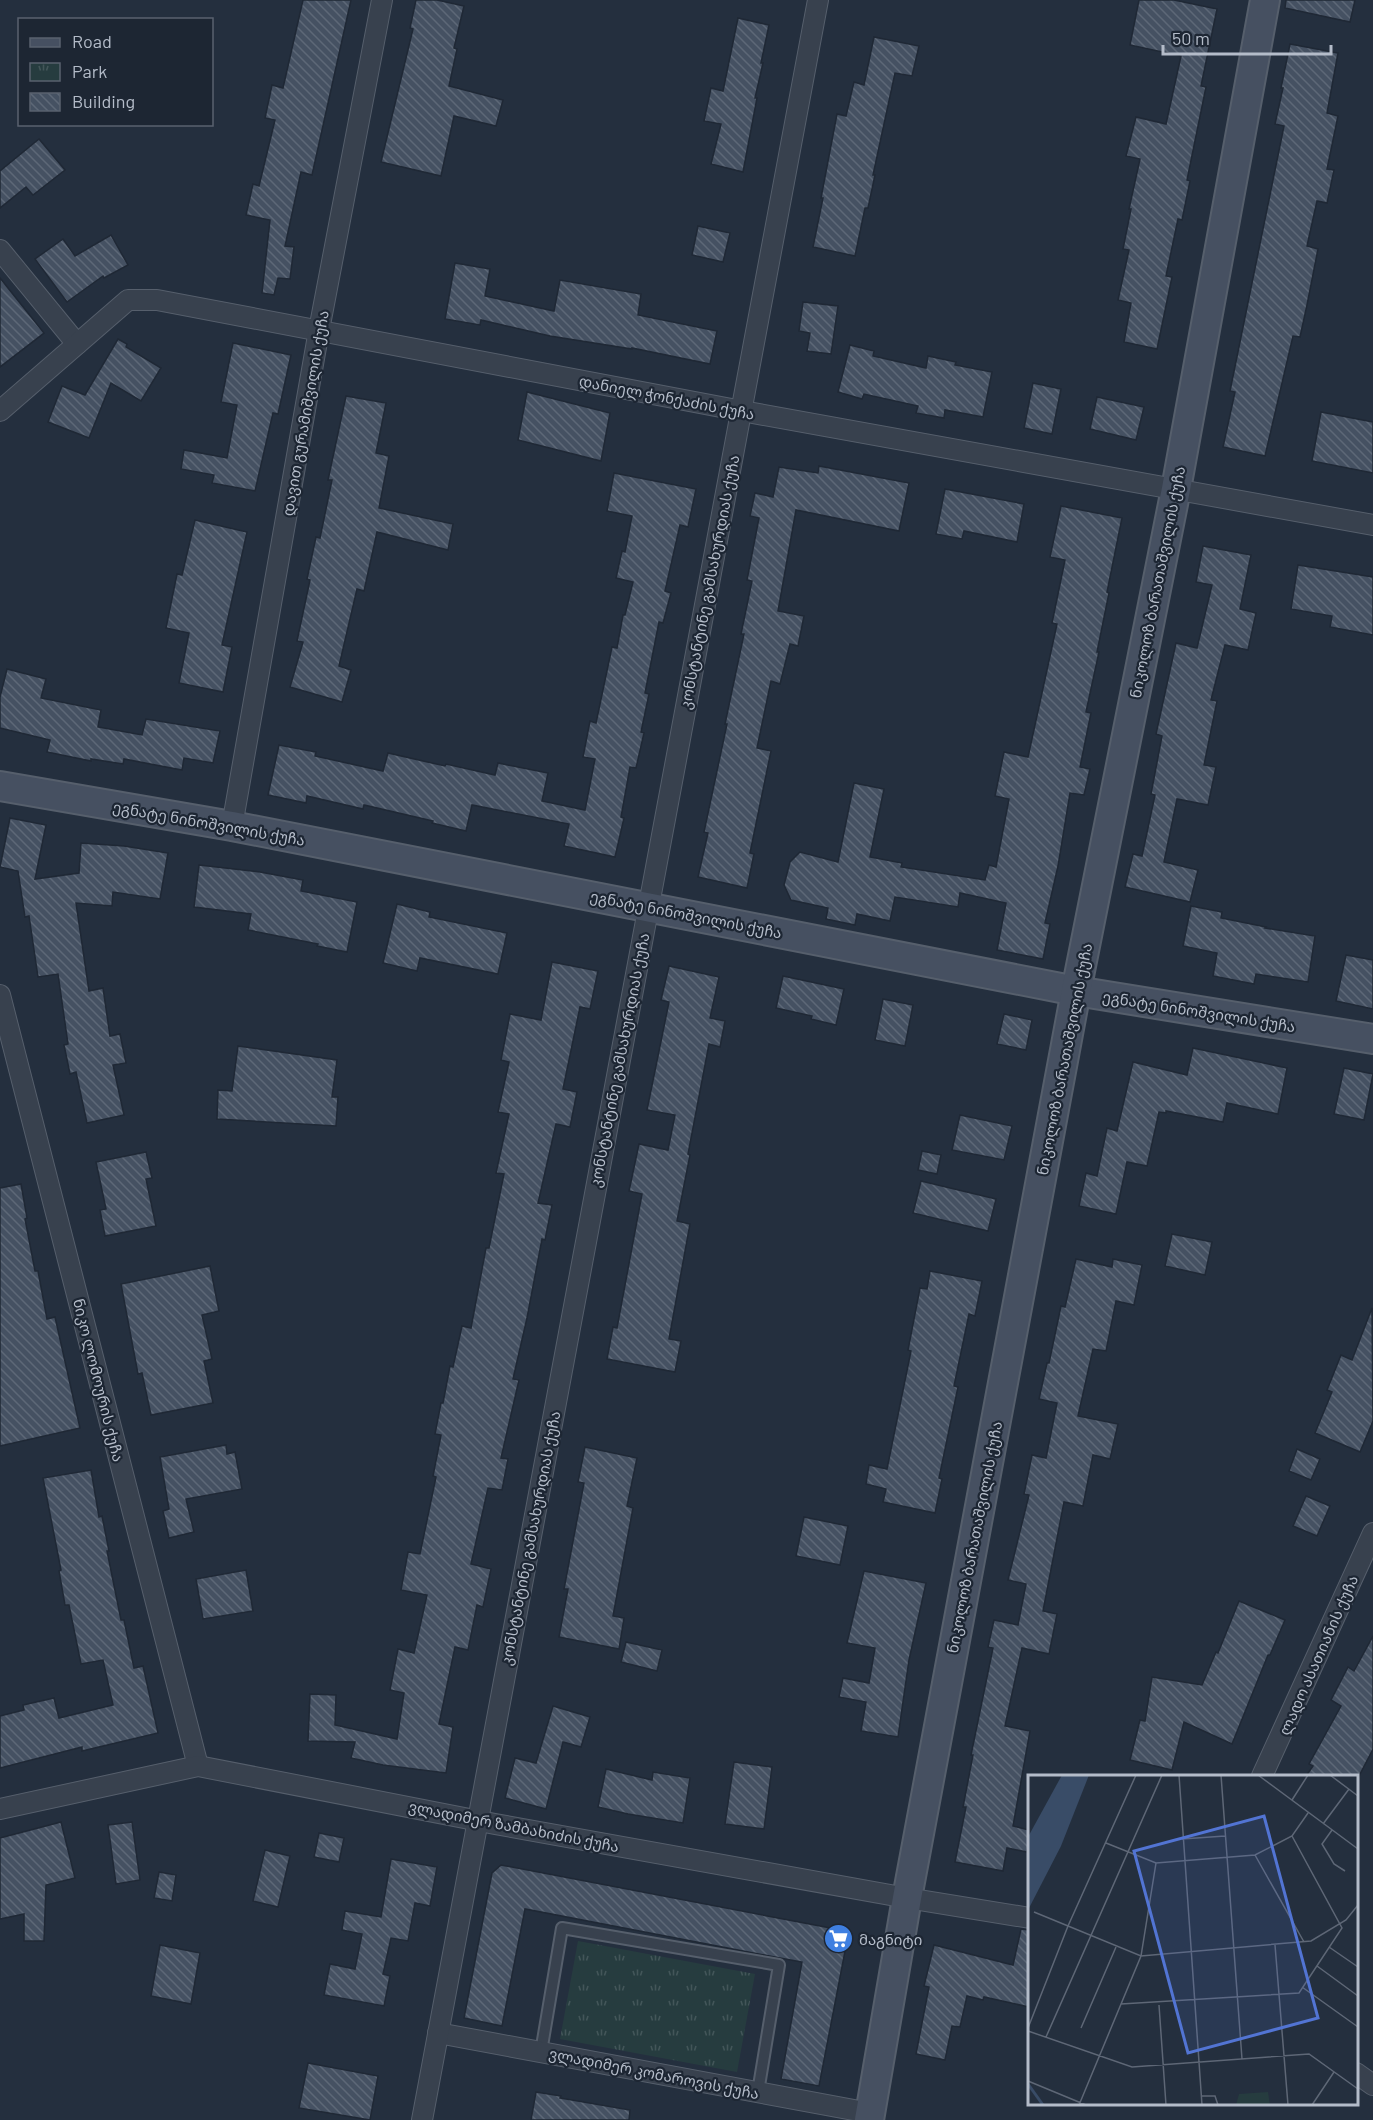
<svg xmlns="http://www.w3.org/2000/svg" width="1373" height="2120" font-family="Barlow,'Noto Sans Georgian',sans-serif">
<style>
.park{fill:url(#park-tufts)}
.building{fill:url(#building-back-hatch);stroke:#1f2835;stroke-width:1.5}
.lines{fill:none;stroke-linecap:round;stroke-linejoin:round}
.lane-casing{stroke:#565f6c;stroke-width:14}
.street-casing{stroke:#565f6c;stroke-width:22}
.secondary-casing{stroke:#565f6c;stroke-width:32}
.lane{stroke:#38414e;stroke-width:10}
.street{stroke:#38414e;stroke-width:20}
.secondary{stroke:#465061;stroke-width:28}
.labels{text-anchor:middle;dominant-baseline:central;stroke-width:4.5;stroke-linejoin:round;paint-order:stroke}
.street-label{font-size:15px;fill:#b4bcc9;stroke:#1d2633}
.poi-label{font-size:15px;fill:#b4bcc9;stroke:#1d2633;text-anchor:start}
.inset-river{fill:none;stroke:#394c67;stroke-width:3}
.inset-road{fill:none;stroke:#5e6776;stroke-width:1.5}
.view{fill:#5274d3;fill-opacity:0.15;stroke:#5274d3;stroke-width:3}
.inset-edge{fill:none;stroke:#b4bcc9;stroke-width:3}
</style>
<defs>
<pattern id="park-tufts" width="24" height="20" patternUnits="userSpaceOnUse" patternTransform="scale(1.5)"><rect width="24" height="20" fill="#263c3f"/><path d="M3 7l-1-3M5 7V3M7 7l1-3M15 17l-1-3M17 17v-4M19 17l1-3" fill="none" stroke="#435659"/></pattern>
<pattern id="building-back-hatch" width="6" height="6" patternUnits="userSpaceOnUse" patternTransform="scale(1.5)"><rect width="6" height="6" fill="#455162"/><path d="M-1 5l2 2M0 0l6 6M5-1l2 2" fill="none" stroke="#5d6877"/></pattern>
</defs>
<rect width="100%" height="100%" fill="#242f3e"/>
<polygon class="park" points="578,1941 755,1974 737,2072 560,2039"/>
<g class="building">
<polygon points="303,0 351,0 312,175 301,172 285,246 294,247 290,279 278,278 274,295 262,293 270,220 246,215 253,184 259,186 275,120 265,118 272,85 283,88"/>
<polygon points="416,0 437,0 464,6 454,48 457,49 449,86 503,100 496,126 454,116 441,176 381,162 413,29 410,28"/>
<polygon points="1139,0 1174,0 1217,9 1201,86 1206,87 1187,180 1190,181 1182,220 1178,219 1166,276 1172,277 1157,349 1124,342 1131,303 1118,300 1129,250 1123,249 1131,209 1129,209 1140,159 1126,156 1136,117 1166,124 1181,56 1130,45"/>
<polygon points="1286,0 1355,0 1350,22 1285,8"/>
<polygon points="738,18 769,25 761,63 763,63 755,98 757,98 743,172 711,164 721,124 704,121 711,88 723,91"/>
<polygon points="874,37 919,46 912,76 895,73 873,175 875,175 868,208 865,208 855,256 813,247 823,198 821,198 837,114 846,116 854,82 864,85"/>
<polygon points="1290,44 1338,53 1327,113 1338,116 1327,169 1334,170 1327,203 1317,201 1307,246 1318,249 1307,305 1300,337 1293,336 1265,456 1223,447 1235,392 1230,391 1284,126 1275,124 1283,88 1281,88"/>
<polygon points="39,139 65,170 33,195 26,187 0,208 0,171"/>
<polygon points="698,226 730,233 723,262 692,255"/>
<polygon points="111,235 128,265 104,278 103,276 67,302 35,259 63,239 75,256"/>
<polygon points="455,263 490,269 485,296 554,311 560,280 641,294 638,315 717,331 710,364 632,348 632,349 550,336 481,320 480,325 445,319"/>
<polygon points="0,278 44,333 0,367"/>
<polygon points="803,302 838,306 831,354 807,351 810,333 799,331"/>
<polygon points="118,339 127,344 126,347 161,368 141,401 111,383 89,438 48,422 62,386 85,395"/>
<polygon points="233,343 291,355 278,414 273,413 255,491 212,483 214,475 181,469 184,450 227,458 237,405 221,402"/>
<polygon points="850,345 874,351 873,356 926,368 928,356 956,362 955,365 992,372 983,417 945,410 944,418 916,413 918,406 864,394 862,399 838,392"/>
<polygon points="1033,383 1061,389 1052,434 1024,428"/>
<polygon points="527,392 610,413 601,461 518,440"/>
<polygon points="346,396 386,403 376,453 389,456 379,508 453,524 448,550 377,532 364,591 357,589 339,666 351,670 342,702 290,687 303,642 297,641 310,580 307,579 316,537 320,538 332,480 328,480"/>
<polygon points="1097,397 1144,407 1136,440 1090,429"/>
<polygon points="1321,412 1373,422 1373,473 1312,461"/>
<polygon points="819,466 909,483 899,531 796,510 778,611 804,616 798,646 790,644 780,684 771,681 757,748 771,751 750,853 754,854 747,888 698,877 708,833 704,832 727,724 725,724 744,634 741,634 752,581 747,580 759,518 750,516 755,493 773,497 779,467 818,473"/>
<polygon points="614,473 696,489 688,527 680,525 665,591 671,593 663,623 659,622 645,693 649,694 641,732 644,733 636,768 630,767 621,817 624,818 615,857 564,846 569,824 472,805 466,831 432,823 433,821 364,805 363,809 307,796 306,803 268,795 279,745 316,752 315,756 383,771 388,753 445,766 446,764 495,775 498,763 548,773 542,801 585,810 595,759 583,757 590,721 596,723 612,647 617,648 623,615 625,615 633,582 616,578 622,551 625,552 632,516 607,511"/>
<polygon points="945,489 1024,504 1017,542 964,531 962,539 936,534"/>
<polygon points="1061,506 1122,518 1107,592 1109,593 1097,652 1099,652 1086,712 1091,713 1080,767 1090,769 1084,795 1070,793 1058,866 1045,923 1050,924 1043,959 997,950 1006,903 960,893 958,907 895,897 890,921 857,914 855,925 826,919 828,908 791,900 784,885 790,862 800,852 838,862 854,783 884,789 870,857 902,863 901,867 985,880 989,865 996,867 1009,799 995,796 1004,752 1028,757 1057,624 1052,623 1065,560 1050,557"/>
<polygon points="195,520 247,532 222,645 232,647 223,692 179,683 189,633 166,628 177,574 182,575"/>
<polygon points="1203,546 1251,555 1240,609 1256,613 1248,650 1225,645 1211,700 1217,701 1204,765 1216,767 1208,805 1177,799 1164,862 1198,870 1190,902 1125,887 1133,854 1142,856 1155,795 1151,794 1162,736 1156,734 1176,643 1197,648 1212,585 1196,582"/>
<polygon points="1298,565 1373,577 1373,635 1330,627 1332,616 1291,609"/>
<polygon points="7,669 46,679 41,698 101,710 98,727 142,735 146,719 220,731 213,763 184,758 182,770 124,759 123,764 91,759 91,761 47,752 50,740 0,728 0,697"/>
<polygon points="10,818 46,825 35,879 79,873 81,843 124,846 168,853 160,899 113,892 112,906 76,903 89,991 103,988 110,1036 120,1034 126,1063 113,1065 124,1115 87,1123 76,1072 70,1074 64,1045 68,1044 58,974 38,977 29,916 25,917 18,871 0,867"/>
<polygon points="199,865 260,872 303,880 301,891 357,902 347,952 317,946 318,944 248,930 251,914 194,907"/>
<polygon points="397,904 430,912 429,917 507,933 498,974 420,958 417,971 383,963"/>
<polygon points="1191,906 1222,912 1221,918 1266,927 1265,928 1315,936 1308,982 1256,974 1254,984 1213,976 1217,953 1183,946"/>
<polygon points="1346,955 1373,960 1373,1009 1336,1001"/>
<polygon points="552,962 598,971 590,1009 580,1007 563,1089 577,1092 570,1127 556,1124 538,1203 552,1205 545,1240 542,1239 527,1318 513,1379 519,1380 501,1458 508,1459 502,1490 488,1488 471,1564 491,1569 483,1607 477,1605 468,1650 455,1647 439,1724 453,1727 446,1773 383,1765 351,1758 355,1742 308,1741 310,1694 336,1695 335,1725 397,1739 404,1693 390,1690 398,1649 414,1653 427,1595 401,1590 408,1552 420,1554 436,1477 433,1476 441,1435 435,1434 441,1403 443,1403 450,1366 453,1367 462,1326 471,1328 486,1248 489,1248 504,1174 496,1173 509,1114 498,1112 509,1062 501,1060 510,1014 541,1020"/>
<polygon points="669,966 719,977 710,1018 725,1021 720,1047 709,1044 688,1154 690,1155 677,1221 690,1224 669,1339 681,1341 675,1372 607,1359 613,1327 617,1328 642,1194 629,1191 639,1144 668,1150 675,1115 647,1110 669,1002 661,1000"/>
<polygon points="783,976 844,989 836,1025 811,1019 812,1016 776,1008"/>
<polygon points="883,999 913,1005 905,1046 875,1040"/>
<polygon points="1004,1014 1032,1020 1026,1050 997,1044"/>
<polygon points="238,1046 337,1060 332,1097 338,1097 336,1126 217,1119 218,1090 232,1091"/>
<polygon points="1193,1048 1287,1068 1278,1114 1227,1103 1223,1122 1166,1111 1166,1113 1159,1112 1147,1166 1127,1162 1116,1214 1079,1206 1086,1173 1097,1176 1107,1128 1117,1131 1133,1062 1187,1075"/>
<polygon points="1344,1068 1373,1074 1364,1120 1334,1114"/>
<polygon points="960,1115 1012,1126 1004,1160 952,1150"/>
<polygon points="922,1151 941,1155 937,1174 918,1170"/>
<polygon points="146,1152 152,1178 146,1179 156,1226 105,1236 100,1210 106,1209 96,1162"/>
<polygon points="921,1181 996,1199 988,1231 913,1213"/>
<polygon points="21,1184 27,1218 25,1219 35,1271 38,1271 47,1319 55,1317 80,1428 0,1446 0,1188"/>
<polygon points="1172,1234 1212,1242 1205,1275 1165,1266"/>
<polygon points="1076,1259 1112,1267 1113,1259 1142,1265 1134,1305 1116,1301 1106,1351 1093,1349 1078,1416 1118,1424 1110,1459 1093,1455 1083,1506 1064,1502 1043,1611 1057,1614 1049,1654 1022,1648 1005,1726 1030,1731 1013,1826 1029,1830 1029,1840 1027,1852 1007,1848 1003,1871 955,1862 966,1807 963,1807 973,1755 971,1755 993,1648 988,1647 994,1620 1018,1625 1026,1584 1008,1580 1029,1495 1024,1494 1032,1455 1046,1458 1057,1403 1039,1399 1047,1363 1049,1363 1061,1306 1065,1307"/>
<polygon points="210,1266 219,1311 202,1315 212,1359 204,1361 213,1403 151,1415 142,1373 138,1374 121,1284"/>
<polygon points="930,1271 982,1281 975,1316 969,1314 954,1386 958,1387 939,1478 942,1479 935,1513 883,1502 886,1489 866,1484 869,1465 887,1469 911,1351 908,1350 920,1288 927,1289"/>
<polygon points="1372,1308 1373,1421 1360,1452 1315,1433 1332,1392 1327,1390 1341,1355 1352,1360"/>
<polygon points="226,1445 227,1454 235,1452 242,1489 186,1499 194,1532 169,1538 163,1511 169,1509 160,1457"/>
<polygon points="585,1447 637,1458 627,1506 633,1508 613,1616 624,1618 619,1649 559,1637 568,1589 564,1589 584,1483 578,1482"/>
<polygon points="1297,1449 1320,1459 1311,1480 1289,1471"/>
<polygon points="91,1470 99,1517 102,1516 109,1551 107,1551 121,1620 124,1620 134,1668 143,1666 158,1733 82,1751 82,1747 0,1768 0,1716 24,1710 23,1705 54,1698 59,1718 113,1705 103,1660 81,1664 69,1605 65,1605 59,1571 61,1570 43,1478"/>
<polygon points="1306,1496 1330,1506 1317,1536 1293,1526"/>
<polygon points="804,1517 848,1526 840,1565 796,1556"/>
<polygon points="246,1570 253,1611 203,1619 196,1579"/>
<polygon points="864,1571 926,1583 909,1660 898,1737 861,1731 866,1702 839,1697 843,1678 869,1683 875,1648 847,1643"/>
<polygon points="1239,1601 1285,1620 1270,1655 1268,1655 1232,1744 1184,1722 1172,1770 1130,1760 1140,1720 1145,1721 1152,1677 1202,1685 1216,1652 1218,1653"/>
<polygon points="1373,1636 1373,1749 1359,1776 1306,1776 1313,1766 1309,1764 1341,1706 1331,1700 1348,1667 1354,1671"/>
<polygon points="626,1642 662,1650 657,1671 621,1662"/>
<polygon points="553,1706 590,1717 581,1747 563,1742 546,1809 505,1798 515,1758 536,1763"/>
<polygon points="734,1762 772,1767 764,1829 725,1824"/>
<polygon points="606,1769 652,1780 653,1772 690,1778 683,1823 628,1814 598,1807"/>
<polygon points="61,1822 75,1878 46,1885 44,1941 24,1941 24,1914 0,1919 0,1838"/>
<polygon points="132,1822 140,1880 116,1884 108,1825"/>
<polygon points="319,1833 344,1838 339,1862 314,1857"/>
<polygon points="265,1850 290,1856 278,1907 253,1901"/>
<polygon points="391,1859 437,1867 430,1906 415,1903 408,1941 391,1938 383,1974 390,1976 384,2006 324,1995 330,1964 355,1969 362,1934 342,1930 345,1911 381,1917"/>
<polygon points="501,1865 841,1930 847,1941 819,2086 781,2079 802,1962 780,1958 525,1909 502,2026 464,2018 492,1873"/>
<polygon points="159,1872 176,1875 172,1901 154,1898"/>
<polygon points="1021,1929 1029,1930 1029,2007 984,1997 983,2000 967,1996 960,2027 952,2026 945,2060 916,2054 929,1987 924,1986 934,1945 1013,1965"/>
<polygon points="160,1945 200,1953 191,2004 151,1996"/>
<polygon points="308,2063 378,2076 370,2120 299,2108"/>
<polygon points="536,2092 561,2096 560,2098 630,2110 629,2120 531,2120"/>
</g>
<g class="lines">
<defs>
<polyline id="lane" points="541,2052 562,1928 779,1965 758,2092"/>
<g id="street">
<polyline points="0,250 77,344"/>
<polyline points="0,411 128,300 157,300 742,411 1373,525"/>
<polyline points="232,826 319,330 382,0"/>
<polyline points="0,995 198,1766"/>
<polyline points="1262,1776 1373,1533"/>
<polyline points="0,1809 198,1766 495,1824 907,1898 1030,1918"/>
<polyline points="438,2033 870,2113"/>
<polyline points="1356,2073 1373,2085"/>
<polyline points="422,2120 818,0"/>
</g>
<g id="secondary">
<polyline points="0,786 232,826 1076,991 1373,1039"/>
<polyline points="869,2120 907,1898 1076,991 1176,489 1265,0"/>
</g>
</defs>
<use href="#lane" class="lane-casing"/>
<use href="#street" class="street-casing"/>
<use href="#secondary" class="secondary-casing"/>
<use href="#lane" class="lane"/>
<use href="#street" class="street"/>
<use href="#secondary" class="secondary"/>
</g>
<defs>
<symbol id="supermarket-disc" viewBox="-11 -11 22 22"><circle r="9.5" fill="#3f7fe0" stroke="#1d2633"/><path d="M-6-5.5h2.5l.6 2H6L4.5 2H-2.5L-4.4-4H-6ZM-1.5 3.2a1.3 1.3 0 1 0 .1 0ZM3 3.2a1.3 1.3 0 1 0 .1 0Z" fill="#fff"/></symbol>
</defs>
<g fill-rule="evenodd">
<use href="#supermarket-disc" x="822" y="1922" width="33" height="33"/>
</g>
<g class="labels">
<g class="street-label">
<text transform="translate(667 397) rotate(11)">დანიელ ჭონქაძის ქუჩა</text>
<text transform="translate(305 413) rotate(-80)">დავით გურამიშვილის ქუჩა</text>
<text transform="translate(709 582) rotate(-79)">კონსტანტინე გამსახურდიას ქუჩა</text>
<text transform="translate(1157 582) rotate(-79)">ნიკოლოზ ბარათაშვილის ქუჩა</text>
<text transform="translate(209 823) rotate(10)">ეგნატე ნინოშვილის ქუჩა</text>
<text transform="translate(686 914) rotate(11)">ეგნატე ნინოშვილის ქუჩა</text>
<text transform="translate(1199 1011) rotate(9)">ეგნატე ნინოშვილის ქუჩა</text>
<text transform="translate(1064 1059) rotate(-79)">ნიკოლოზ ბარათაშვილის ქუჩა</text>
<text transform="translate(619 1060) rotate(-79)">კონსტანტინე გამსახურდიას ქუჩა</text>
<text transform="translate(99 1380) rotate(76)">ნიკო ლომოურის ქუჩა</text>
<text transform="translate(974 1537) rotate(-79)">ნიკოლოზ ბარათაშვილის ქუჩა</text>
<text transform="translate(530 1538) rotate(-79)">კონსტანტინე გამსახურდიას ქუჩა</text>
<text transform="translate(1318 1655) rotate(-66)">ლადო ასათიანის ქუჩა</text>
<text transform="translate(514 1826) rotate(11)">ვლადიმერ ზამბახიძის ქუჩა</text>
<text transform="translate(654 2073) rotate(11)">ვლადიმერ კომაროვის ქუჩა</text>
</g>
<g class="poi-label">
<text x="859" y="1939">მაგნიტი</text>
</g>
</g>
<g transform="translate(1028 1775)">
<rect width="330" height="330" fill="#242f3e"/>
<path d="M240,317L242,330H208L211,319Z" fill="#263c3f"/>
<path d="M34,0H61L33,71L0,135V62Z" fill="#394c67"/>
<path class="inset-river" d="M0,309L15,330"/>
<path class="inset-road" d="M151,0L174,330M193,0L214,284M230,0L330,74M302,0L330,21M264,25L280,0M295,49L321,14M304,55L294,69L306,89L317,96M154,64L197,61M78,68L128,88L227,80L264,61L280,38M227,80L276,167M6,137L113,181L283,166L318,145L330,130M247,170L260,330M301,172L330,192M289,191L330,221M274,212L330,252M93,229L271,218L314,153L264,61M131,230L138,330M0,253L40,151L108,0M53,253L88,172M0,256L104,292L281,279L330,314M18,262L134,0M0,306L58,330M173,321H187L190,330M51,330L113,181L128,88M284,330L306,297"/>
<path class="view" d="M236,41L290,243L160,278L106,76Z"/>
<rect width="330" height="330" class="inset-edge"/>
</g>
<rect x="18" y="18" width="195" height="108" fill="#1d2633" stroke="#59626f" stroke-width="1.5"/>
<rect x="30" y="38" width="30" height="9" fill="#465061" stroke="#59626f" stroke-width="1.5"/>
<text x="72" y="48" font-size="18" fill="#b4bcc9">Road</text>
<rect x="30" y="63" width="30" height="18" fill="url(#park-tufts)" stroke="#59626f" stroke-width="1.5"/>
<text x="72" y="78" font-size="18" fill="#b4bcc9">Park</text>
<rect x="30" y="93" width="30" height="18" fill="url(#building-back-hatch)" stroke="#59626f" stroke-width="1.5"/>
<text x="72" y="108" font-size="18" fill="#b4bcc9">Building</text>
<path d="M1163 45v9h168v-9" fill="none" stroke="#b4bcc9" stroke-width="3"/>
<text x="1172" y="45" font-size="18" fill="#b4bcc9" stroke="#1d2633" stroke-width="4.5" paint-order="stroke">50 m</text>
</svg>
